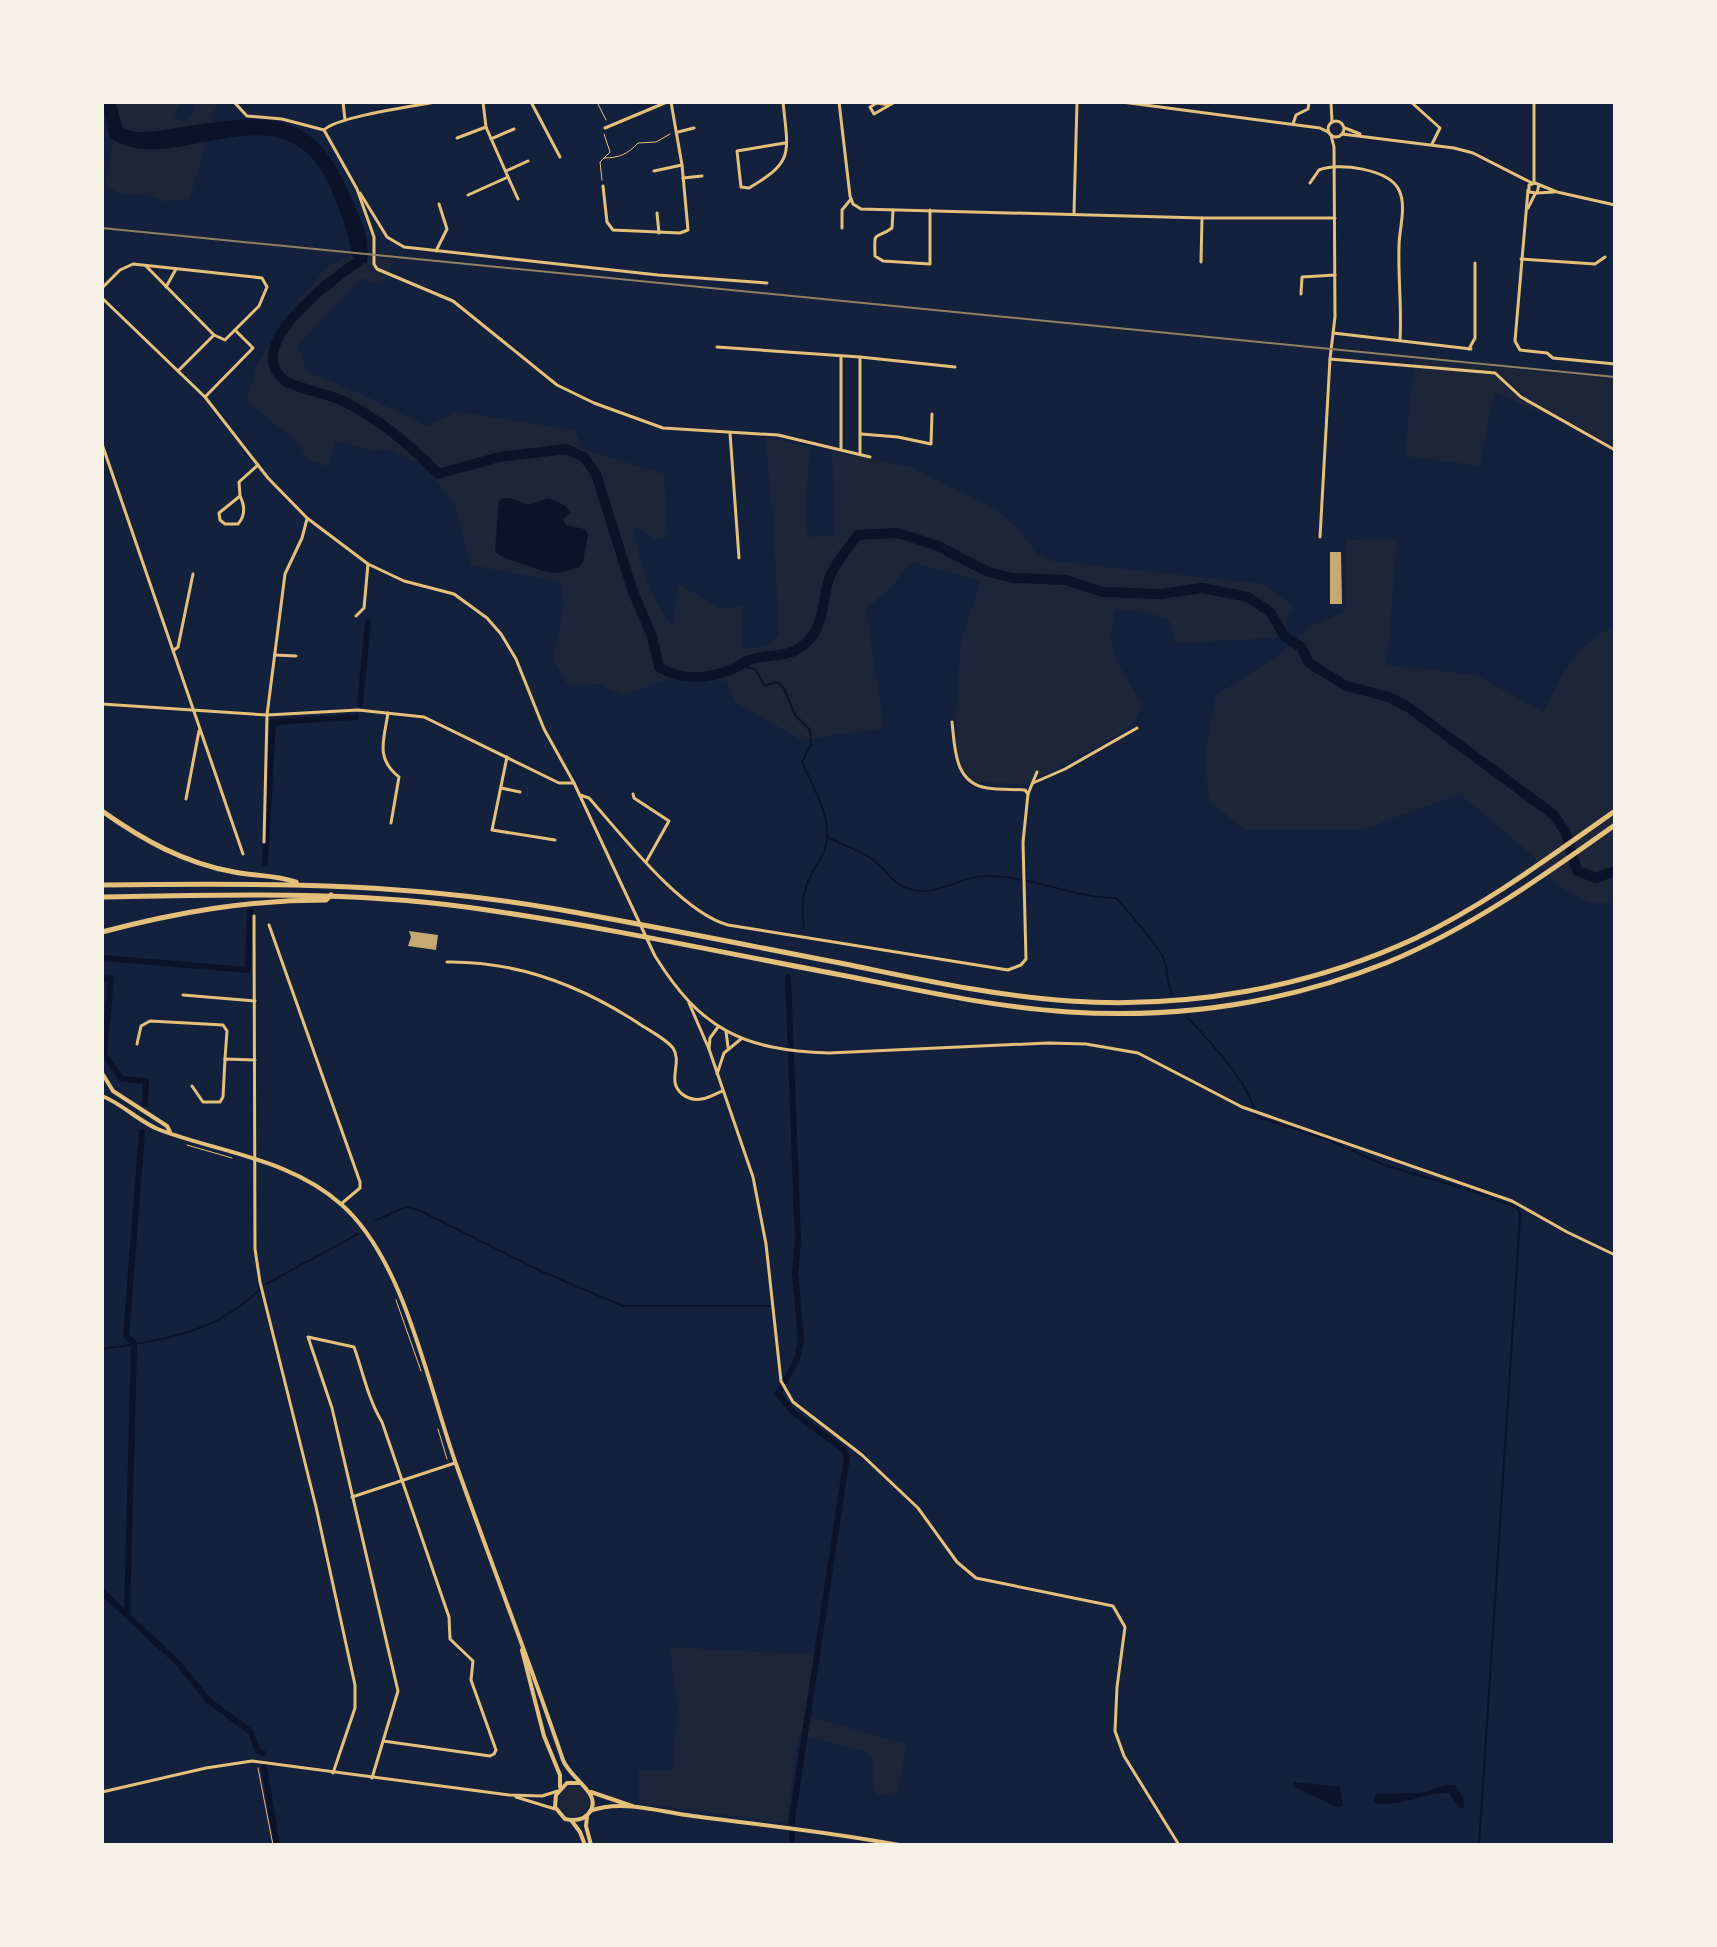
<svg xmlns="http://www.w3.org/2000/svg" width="1717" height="1947" font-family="Quicksand,sans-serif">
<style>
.green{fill:#1d2539;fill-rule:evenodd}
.water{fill:#0b132b}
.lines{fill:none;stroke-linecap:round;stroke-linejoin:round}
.stream{stroke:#0b132b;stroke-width:2}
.canal{stroke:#0b132b;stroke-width:6}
.river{stroke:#0b132b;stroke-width:10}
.building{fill:#c6a872}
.path{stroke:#e5c07b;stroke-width:1}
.minor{stroke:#e5c07b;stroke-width:3}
.tertiary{stroke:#e5c07b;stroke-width:3}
.secondary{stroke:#e5c07b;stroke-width:4}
.motorway{stroke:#e5c07b;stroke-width:5}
.rail{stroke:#918062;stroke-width:2}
</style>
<rect width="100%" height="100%" fill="#14213d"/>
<g class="green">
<polygon points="115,102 181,102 174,117 184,122 193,113 196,102 219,102 211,116 212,122 190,198 165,202 149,195 118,193 106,185 118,116"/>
<path d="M354,254L394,261L382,285L362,278L298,344L307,372L357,392L427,426L457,412L575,430L582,449L664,474L668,537L654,539L639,528L634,530C638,560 653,605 674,627L677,583L722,609L743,605L741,649L766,646L779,636L773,519L765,437L810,447L805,513L808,537L835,535L832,451L910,467L957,490L999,511L1021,532L1036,553L1051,561L1264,584L1294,607L1277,638L1175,643L1169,620L1146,612L1116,609L1110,636L1118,664L1142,704L1135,721L1118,735L1027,784L969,782L953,754L961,641L981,581L912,562L892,586L866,609L884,728L801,740L735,702L727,681L671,678L623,695L598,684L568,685L553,660L564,605L561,582L471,565L455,506L426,466L387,449L369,450L335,440L329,467L307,459L299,443L247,401L257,365L300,298L331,264ZM511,498L528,505L549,498L566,506L563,521L567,525L588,534L583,561L579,567C549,578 546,571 520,563C510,559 504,559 495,552L497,511Z"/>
<polygon points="1414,359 1615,379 1615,445 1494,392 1480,466 1405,456"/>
<path d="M1397,539L1387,665L1476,675L1543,712C1562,675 1575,644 1615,626V903H1589L1557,885L1532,855L1460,794L1364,829H1244L1209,801L1205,756L1216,695L1274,659L1311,626L1345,612L1346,540Z"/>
<polygon points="670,1647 815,1655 811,1717 907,1744 897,1796 877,1794 873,1789 873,1758 866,1752 798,1734 787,1823 639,1803 639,1770 673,1770 677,1708"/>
<circle cx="574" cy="1801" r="15"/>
</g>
<g class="water">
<path d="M102,102H115L123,128C140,136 159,130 177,128C256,116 311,103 347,189C359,216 371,234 367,264L352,257C349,231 340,211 330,187C283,79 174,181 110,138Z"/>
<path d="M503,498H511L528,505L549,498L566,506L570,513L563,520L566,525L584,529L588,534L583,561L579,567C549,578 547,571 520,563C510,559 504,559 495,552L499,501Z"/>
<polygon points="1294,1782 1340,1787 1343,1805 1339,1808 1334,1806 1292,1786"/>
<path d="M1446,1785H1454C1462,1792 1464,1798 1464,1808H1459L1449,1793C1424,1792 1403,1806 1377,1804L1374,1800L1376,1794L1421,1793Z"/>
</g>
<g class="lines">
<g class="stream">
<path d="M739,666L755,669L765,686L777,682L784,688L795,715L810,730L811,745L802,762C811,784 827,808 827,833C828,850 820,859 812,873C802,890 801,909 804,928"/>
<path d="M827,837C841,844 859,850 872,859C884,867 890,881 904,887C933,901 960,875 988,876C1032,876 1073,898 1116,898C1128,912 1160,946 1165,962C1169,974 1165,979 1172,994"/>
<path d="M1188,1018C1215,1048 1246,1078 1257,1117L1326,1139L1384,1165L1472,1191L1518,1208L1520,1215L1518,1249L1479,1845"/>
<polyline points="376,1220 406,1207 419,1210 543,1272 623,1306 770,1306"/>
<polyline points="266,1284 358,1234"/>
<path d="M102,1349C162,1340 214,1334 259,1290"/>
</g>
<g class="canal">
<polyline points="360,704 368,622"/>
<polyline points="265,863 273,722 356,717"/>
<polyline points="102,958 248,970 250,911"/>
<polyline points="788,977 798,1241 795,1273 801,1340 797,1359 778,1394 794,1413 843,1449 847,1457 792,1819 792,1845"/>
<polyline points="102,978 111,979 104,1054 122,1079 146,1081 145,1104"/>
<polyline points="134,1343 126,1336 142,1132"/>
<polyline points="102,1592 177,1662 209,1701 251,1732 258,1751 263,1753"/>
<polyline points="127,1613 134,1346"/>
<polyline points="264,1767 277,1845"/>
</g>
<path class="river" d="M360,248L359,261C334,278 241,345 284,380C294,388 328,394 341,400C377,418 411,445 438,474L499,457L566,449L584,457L596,474L633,592L652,636L659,667C681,681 707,679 730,670C738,667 745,661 752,659C774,653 792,659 809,640C825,623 822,597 830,576C837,561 848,548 858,535L897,533L936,545L988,572L1014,578L1066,580L1103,592L1160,594L1202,588L1248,597L1270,612L1285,637L1301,647L1309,663L1346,686L1389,697L1408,707L1554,815L1566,833L1577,871L1596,878L1615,871"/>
</g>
<g class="building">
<polygon points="1330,552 1341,552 1342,604 1330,604"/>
<polygon points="409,931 438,935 436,950 408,946 411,937"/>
</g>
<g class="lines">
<g class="path">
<polyline points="597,102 606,120"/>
<path d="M604,158C619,158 628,154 638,143L656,142L670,134"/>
<polyline points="602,180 600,162 610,152 604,134"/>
<polyline points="187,1145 232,1158"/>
<polyline points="396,1300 421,1371"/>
<polyline points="438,1429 447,1459"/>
<polyline points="258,1768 273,1845"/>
</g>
<g class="minor">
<path d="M234,102L247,116L282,119L324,130C336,117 414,106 436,102"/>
<polyline points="343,102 345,120"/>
<polyline points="531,102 560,157"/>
<path d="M783,102C788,153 795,161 749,188L741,187L737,151L785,143"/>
<polyline points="839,102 850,196 853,204 861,209 1202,218 1335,218"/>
<polyline points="1122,102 1320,128 1328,132"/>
<polyline points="1331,102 1332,122"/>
<polyline points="1411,102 1440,128 1432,144"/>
<polyline points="889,105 877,103 870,107 874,114 895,102"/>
<circle cx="1336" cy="129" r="8"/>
<polyline points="1293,124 1296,115 1308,109 1309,102"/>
<polyline points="605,128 667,102"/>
<polyline points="1345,128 1360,134"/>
<polyline points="324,130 357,189 374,237 374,264 377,269 453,301 557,385 594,403 663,428 778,435 870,457"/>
<polyline points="678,132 694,128"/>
<polyline points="1342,134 1454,148 1473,153 1532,183"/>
<polyline points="1331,135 1334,147 1335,317 1330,359 1495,373 1521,397 1615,450"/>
<polyline points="457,138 486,127"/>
<polyline points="491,139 514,129"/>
<polyline points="506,171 528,161"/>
<polyline points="654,171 682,165"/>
<polyline points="508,177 518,199"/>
<polyline points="683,178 702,176"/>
<polyline points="1534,182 1534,102"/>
<path d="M1310,183L1319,170C1338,162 1389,169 1399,190C1407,207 1399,229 1399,246C1398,278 1402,309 1400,340"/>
<polyline points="1539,185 1537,193 1529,192 1529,185 1535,183 1557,192 1615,205"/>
<polyline points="603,186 607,222 613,230 680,233 688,230 682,165 671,102"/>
<polyline points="1528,190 1515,341 1520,350 1547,353 1553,358 1615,364"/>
<polyline points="360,193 387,237 404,247 658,275 767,283"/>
<polyline points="1537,193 1554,192"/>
<polyline points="468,195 508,177 486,127 483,102"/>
<polyline points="1528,208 1535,194"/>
<path d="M893,210L892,228C875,241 874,227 875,256L883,261L930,264V210"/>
<polyline points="657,213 659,233"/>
<polyline points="1074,213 1077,102"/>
<polyline points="842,228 842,210 851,199"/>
<polyline points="436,251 447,229 439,204"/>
<polyline points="1521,259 1595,264 1605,257"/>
<polyline points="1201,262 1202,218"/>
<polyline points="146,266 214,335"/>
<polyline points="166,287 176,269"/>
<polyline points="102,288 120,270 133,264 262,278 267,287 259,306 225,340 214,335 178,371"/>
<polyline points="1301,294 1302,277 1335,275"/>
<polyline points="1333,333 1471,349"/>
<polyline points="717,347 860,357 955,367"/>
<polyline points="1469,349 1475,338 1475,263"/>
<polyline points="205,397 253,348 235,330"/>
<polyline points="730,433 739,558"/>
<polyline points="861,434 898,437 931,444 932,414"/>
<polyline points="102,444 243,854"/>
<polyline points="841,448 841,356"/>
<polyline points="860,453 860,357"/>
<path d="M240,496C245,506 246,515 238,524H225L220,520L219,513L240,496L239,482L258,465"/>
<polyline points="1320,537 1330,359"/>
<polyline points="356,616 364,608 368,564"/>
<polyline points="174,650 178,647 193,574"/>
<polyline points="275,655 296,656"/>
<path d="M388,713C384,740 375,758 399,777L391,823"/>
<polyline points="507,757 492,830 555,840"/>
<polyline points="1033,783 1065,769 1137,728"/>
<polyline points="501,788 520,792"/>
<polyline points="633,794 634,798 669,821 646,862"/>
<polyline points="1028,794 1037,772"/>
<path d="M580,795L589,798C622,835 681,912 728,925L1008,970L1021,965L1026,959L1023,842L1028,794L1025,790C1013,789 1000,790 987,788C954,783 955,748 952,722"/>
<polyline points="186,799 199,731"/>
<polyline points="264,842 267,715 285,574 302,538 307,519"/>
<polyline points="254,916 255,1249 260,1282 316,1507 355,1685 355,1708 333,1773"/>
<polyline points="269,925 360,1182 360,1188 341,1204"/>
<path d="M447,962C517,961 580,985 638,1023C648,1030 665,1038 673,1048C683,1063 666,1081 682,1094C696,1105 710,1097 722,1091"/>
<polyline points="183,995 255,1001"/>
<polyline points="689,1003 709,1049 753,1177 766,1244 781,1381 793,1402 862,1455 918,1508 957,1562 976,1578 1113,1606 1125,1627 1117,1687 1115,1731 1124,1756 1179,1845"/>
<polyline points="726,1031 728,1047"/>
<polyline points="137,1044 141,1026 150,1021 223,1025 227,1031 225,1059"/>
<polyline points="709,1049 710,1038 718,1027"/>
<polyline points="717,1074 724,1053 741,1039"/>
<polyline points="192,1086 203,1102 220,1102 223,1097 225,1059 255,1060"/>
<polyline points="352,1497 455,1463"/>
<path d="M372,1778L398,1691L332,1408L308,1337L354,1347C363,1372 368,1399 382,1422L449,1617L450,1639L473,1661L471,1680L496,1750L494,1754L490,1756L383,1741"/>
</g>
<g class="tertiary">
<path d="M102,298L205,397L268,478L307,518L368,564L404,581L454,594L487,618L501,634L516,659L544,729L574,783L655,956C701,1030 743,1050 829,1053L1048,1043L1086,1044L1138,1053L1242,1107L1512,1201L1567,1232L1615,1255"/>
<polyline points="102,704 267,715 358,710 424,717 559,783 574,783"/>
<polyline points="102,1792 206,1768 252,1761 509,1795 542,1796 558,1791"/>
<polyline points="516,1797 555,1809"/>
</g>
<g class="secondary">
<polyline points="102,1073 113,1091 167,1126 170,1132"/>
<path d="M102,1096C123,1104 139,1122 160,1130C222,1153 291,1159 342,1205C405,1261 428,1386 456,1464C491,1563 529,1660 563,1760C570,1779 604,1794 589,1813C583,1821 574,1821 565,1819L555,1807L556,1795L567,1783H580"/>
<polyline points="522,1650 544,1736 560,1775 560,1787"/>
<polyline points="591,1792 632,1806"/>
<path d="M590,1811C622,1799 660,1812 693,1816C762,1825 831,1832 899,1845"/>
<polyline points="587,1817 586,1826 591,1845"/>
<polyline points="571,1820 580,1832 585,1845"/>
</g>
<g class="motorway">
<path d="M102,811C143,840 184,863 234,872C255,876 276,875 296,882"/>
<path d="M102,885C256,883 397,882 550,908C648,925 746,945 845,964C919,979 994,996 1070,1001C1188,1009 1308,988 1416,938C1487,904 1551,856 1615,811"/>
<path d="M102,897C231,895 360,890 487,910C604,927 720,952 836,974C913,989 991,1007 1069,1012C1178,1019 1285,1003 1386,963C1469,929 1542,877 1615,825"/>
<path d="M102,932C178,912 247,900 326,900L331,895"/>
</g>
<polyline class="rail" points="102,228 1615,377"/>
</g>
<rect width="1717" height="1947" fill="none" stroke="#f6f1e7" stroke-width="208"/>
</svg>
